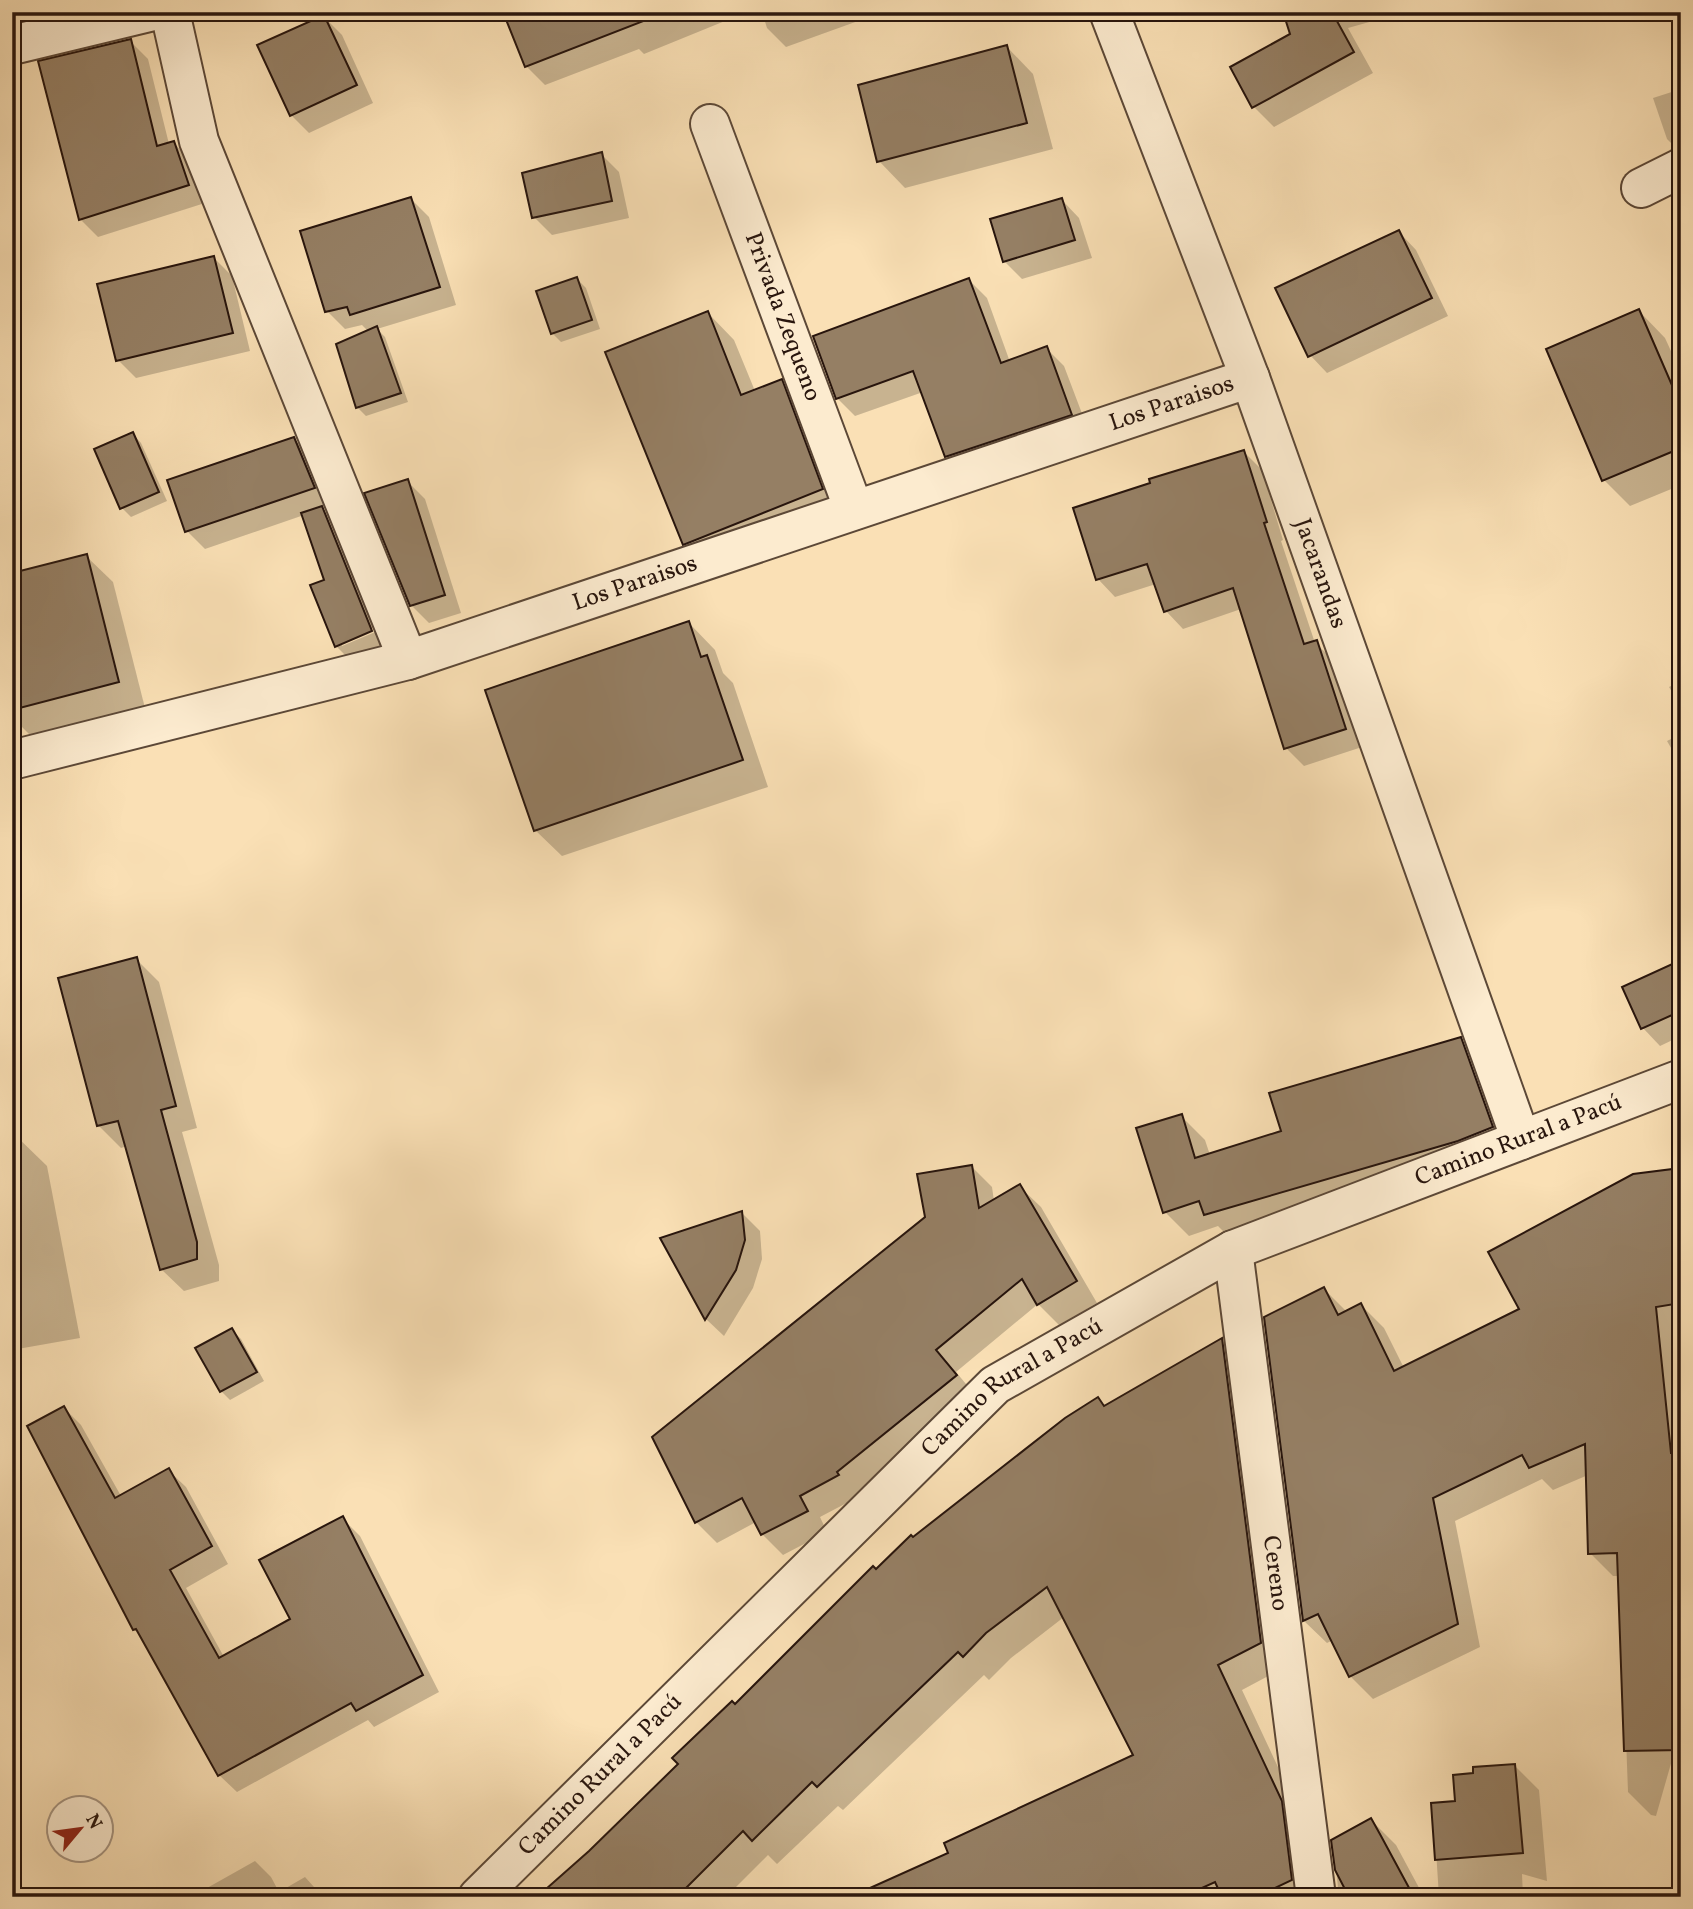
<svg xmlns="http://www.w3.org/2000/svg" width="1693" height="1909" font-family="Vollkorn,serif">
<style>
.shadow{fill:#0003}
.building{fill:#957f64;stroke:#28150d;stroke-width:2}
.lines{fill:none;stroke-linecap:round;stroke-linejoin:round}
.minor-casing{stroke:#5c4837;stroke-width:42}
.tertiary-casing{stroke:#5c4837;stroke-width:42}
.minor{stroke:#fcebcf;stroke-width:38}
.tertiary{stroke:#fcebcf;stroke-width:38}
.labels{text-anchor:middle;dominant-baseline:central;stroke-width:5;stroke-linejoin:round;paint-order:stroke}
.street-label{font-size:24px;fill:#28150d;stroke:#fcebcf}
</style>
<rect width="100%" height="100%" fill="#fae0b5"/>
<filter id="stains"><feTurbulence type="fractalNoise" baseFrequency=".00286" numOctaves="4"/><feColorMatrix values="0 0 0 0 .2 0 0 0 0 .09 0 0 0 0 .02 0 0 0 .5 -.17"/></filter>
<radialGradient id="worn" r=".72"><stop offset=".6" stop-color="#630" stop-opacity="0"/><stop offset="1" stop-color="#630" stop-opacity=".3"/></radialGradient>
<g class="shadow">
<polygon points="12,12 119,12 12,60"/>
<polygon points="505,12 747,12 644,54 639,49 545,85 526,66"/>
<polygon points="762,12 883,12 786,47 767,28"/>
<polygon points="1285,12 1405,12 1348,28 1373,73 1274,127 1254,107 1292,35"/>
<polygon points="324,17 342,35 373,103 309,133 291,115"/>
<polygon points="130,41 148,59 169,144 174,143 191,161 205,203 98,237 80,219"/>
<polygon points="1007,47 1033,74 1053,149 905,188 879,161"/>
<polygon points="1681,89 1681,146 1676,148 1667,139 1653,98"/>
<polygon points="601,154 619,172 629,218 552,235 534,217"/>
<polygon points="411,199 429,217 456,305 377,329 385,337 408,402 366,416 357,407 369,332 362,325 345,329 327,311"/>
<polygon points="1062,200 1079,218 1092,258 1022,279 1004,261"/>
<polygon points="1399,232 1416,250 1448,316 1327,373 1310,355"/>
<polygon points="214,258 232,276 250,351 136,378 118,360"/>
<polygon points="577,279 586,288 600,329 561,342 553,334 538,292"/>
<polygon points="969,280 987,298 1010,362 1046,348 1064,366 1089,432 965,474 947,456 923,392 855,416 837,398"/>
<polygon points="1639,311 1665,338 1681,373 1681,485 1630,506 1604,480"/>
<polygon points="708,313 734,340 755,391 781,381 808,407 848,515 711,570 685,544"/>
<polygon points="133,434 141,443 167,501 131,517 122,508 96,450"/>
<polygon points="294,439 312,457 332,506 323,509 338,524 378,626 342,642 342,646 380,630 386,647 352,662 336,646 326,581 304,515 205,549 187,531"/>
<polygon points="1244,452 1262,470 1283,540 1281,541 1315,643 1334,660 1362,747 1304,766 1286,748 1241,609 1183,629 1166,611 1156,584 1115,597 1098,579"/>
<polygon points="407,481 425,499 461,613 429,623 411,605"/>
<polygon points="86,556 113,582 145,708 32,737 12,717 12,575"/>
<polygon points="689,623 715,650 723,673 733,683 768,787 562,856 535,830"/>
<polygon points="1681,681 1681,707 1669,687"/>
<polygon points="1681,734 1681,765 1667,741"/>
<polygon points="136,959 159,982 197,1128 182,1132 219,1265 219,1281 184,1291 161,1269 127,1146 121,1148 98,1125"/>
<polygon points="1681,962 1681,1036 1660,1046 1643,1028"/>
<polygon points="1461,1039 1485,1063 1516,1151 1230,1238 1218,1226 1189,1236 1165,1212 1181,1116 1205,1140 1210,1155 1283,1132"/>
<polygon points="12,1132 47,1166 80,1338 12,1350"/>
<polygon points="971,1166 992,1187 994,1201 1020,1187 1041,1207 1097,1303 1059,1325 1038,1304 956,1372 976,1396 857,1493 858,1497 820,1517 827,1532 783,1555 762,1534 756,1522 717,1543 696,1522 927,1218"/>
<polygon points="1681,1169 1681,1329 1678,1329 1681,1760 1674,1753 1656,1816 1651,1815 1628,1792 1620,1576 1613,1576 1590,1553 1588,1475 1553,1490 1542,1479 1455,1521 1480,1647 1373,1699 1350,1676 1333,1640 1327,1643 1304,1621 1266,1318 1324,1289 1347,1312 1361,1305 1384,1328 1404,1368 1521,1310"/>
<polygon points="742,1213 760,1231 762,1259 753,1288 724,1336 706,1319 662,1239"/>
<polygon points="232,1330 241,1339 264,1381 230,1400 221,1391"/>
<polygon points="1222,1340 1246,1364 1285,1667 1242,1690 1306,1827 1315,1897 915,1897 950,1853 1136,1756 1064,1617 1011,1658 989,1680 984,1675 843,1810 838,1806 777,1864 768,1855 726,1897 540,1897 590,1853 735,1706 913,1539 1105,1408"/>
<polygon points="64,1408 81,1425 121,1496 168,1470 186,1487 228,1564 186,1588 224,1657 293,1619 342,1518 360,1536 439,1692 374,1727 368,1720 237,1792 219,1775 144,1638 135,1629"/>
<polygon points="1515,1766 1539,1790 1547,1881 1522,1874 1523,1897 1439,1897 1433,1804 1457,1802"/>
<polygon points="1371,1820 1396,1845 1424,1897 1339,1897 1333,1841"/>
<polygon points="255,1861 271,1877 279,1892 305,1877 323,1897 191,1897"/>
</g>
<g class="building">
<polygon points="503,12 658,12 659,15 525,67"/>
<polygon points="1283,12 1332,12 1354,52 1252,108 1230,67 1290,34"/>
<polygon points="324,15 357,85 290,116 257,45"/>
<polygon points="131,39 157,146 174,141 189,185 79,220 38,61"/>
<polygon points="1007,45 1027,123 877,162 858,85"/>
<polygon points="602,152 612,201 532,218 522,173"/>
<polygon points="411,197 440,287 350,315 347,307 325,312 300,231"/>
<polygon points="1062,198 1075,240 1003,262 990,219"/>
<polygon points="1399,230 1432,298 1308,357 1275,288"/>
<polygon points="214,256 233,333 116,361 97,284"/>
<polygon points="577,277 592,320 551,334 536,291"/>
<polygon points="969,278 1001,363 1047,346 1072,415 945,457 913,371 836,399 813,336"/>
<polygon points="1639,309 1681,406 1681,448 1602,481 1546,349"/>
<polygon points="708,311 741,395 782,379 823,489 683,545 605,352"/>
<polygon points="377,326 401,393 356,408 336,344"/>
<polygon points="133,432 159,492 120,509 94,449"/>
<polygon points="294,437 315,488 185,532 167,480"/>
<polygon points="1244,450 1267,522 1264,523 1304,644 1317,640 1346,729 1284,749 1233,588 1164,612 1147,564 1096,580 1073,508 1150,483 1149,479"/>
<polygon points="408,479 445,595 410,606 364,493"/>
<polygon points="322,506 372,631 335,647 310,585 324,580 301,513"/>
<polygon points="87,554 119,682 12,710 12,573"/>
<polygon points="689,621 701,657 707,655 743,760 534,831 485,690"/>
<polygon points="137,957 176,1106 161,1110 197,1242 197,1259 160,1270 118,1121 97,1126 58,978"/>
<polygon points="1681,960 1681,1011 1641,1029 1622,987"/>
<polygon points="1461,1037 1493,1127 1458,1141 1204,1215 1199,1201 1163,1213 1136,1128 1182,1114 1195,1158 1281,1131 1269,1093"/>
<polygon points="972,1165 979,1208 1020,1184 1077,1281 1037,1305 1022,1279 936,1350 957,1375 837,1472 839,1475 800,1496 808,1511 761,1535 742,1498 695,1523 652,1437 925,1217 917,1174"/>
<polygon points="1681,1168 1681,1303 1656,1307 1671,1453 1681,1453 1681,1750 1624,1751 1617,1553 1588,1554 1585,1444 1529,1468 1522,1455 1433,1498 1458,1624 1349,1677 1318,1614 1303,1621 1264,1317 1324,1287 1338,1315 1361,1303 1394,1371 1519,1309 1488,1252 1633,1174"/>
<polygon points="742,1211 745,1240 736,1270 705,1320 660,1238"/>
<polygon points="232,1328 257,1372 220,1392 195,1348"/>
<polygon points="1222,1338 1261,1643 1218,1665 1282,1801 1292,1880 1256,1897 1222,1897 1215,1882 1182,1897 850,1897 948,1853 944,1843 1133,1755 1047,1587 986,1633 963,1657 958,1652 817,1787 812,1782 752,1841 743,1831 677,1897 537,1897 589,1851 678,1764 672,1758 732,1701 735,1704 873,1566 876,1569 911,1535 913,1537 1065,1418 1098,1397 1104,1406"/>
<polygon points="64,1406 115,1498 169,1468 212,1546 170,1570 219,1658 290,1619 259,1560 343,1516 423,1675 356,1711 351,1703 218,1776 136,1629 133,1630 27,1426"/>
<polygon points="1515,1764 1523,1853 1435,1860 1431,1803 1455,1801 1453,1775 1473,1773 1473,1767"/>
<polygon points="1371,1818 1381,1836 1414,1897 1349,1897 1335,1870 1331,1840"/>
</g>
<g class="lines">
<defs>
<g id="minor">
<polyline points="170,12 199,141 408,660"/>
<path id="s1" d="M1109,12L1250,378L1521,1140"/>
<polyline points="12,45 149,12"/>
<path id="s2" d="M710,124L854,510"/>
<polyline points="1641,188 1681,168"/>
<path id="s3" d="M12,760L408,660L1250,378"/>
<path id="s4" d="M1233,1250L1316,1897"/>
</g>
<g id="tertiary">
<path id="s5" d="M478,1897L995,1385L1233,1250L1681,1079"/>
</g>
</defs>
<use href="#minor" class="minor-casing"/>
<use href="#tertiary" class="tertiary-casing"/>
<use href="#minor" class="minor"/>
<use href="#tertiary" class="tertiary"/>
</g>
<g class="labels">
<g class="street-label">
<text stroke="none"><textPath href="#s2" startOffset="206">Privada Zequeno</textPath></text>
<text stroke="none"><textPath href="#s3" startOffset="1214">Los Paraisos</textPath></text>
<text stroke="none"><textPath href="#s1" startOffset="600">Jacarandas</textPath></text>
<text stroke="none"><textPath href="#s3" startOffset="648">Los Paraisos</textPath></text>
<text stroke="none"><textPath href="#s5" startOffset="1307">Camino Rural a Pacú</textPath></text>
<text stroke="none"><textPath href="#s5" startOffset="740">Camino Rural a Pacú</textPath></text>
<text stroke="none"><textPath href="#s4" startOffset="326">Cereno</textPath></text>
<text stroke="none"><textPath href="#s5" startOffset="173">Camino Rural a Pacú</textPath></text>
</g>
</g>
<rect width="1693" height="1909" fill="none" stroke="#fae0b5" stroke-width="42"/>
<rect x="14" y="14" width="1665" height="1881" fill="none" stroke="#28150d" stroke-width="3.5"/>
<rect x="21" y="21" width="1651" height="1867" fill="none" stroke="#28150d" stroke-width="2"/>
<g transform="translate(80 1829) rotate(61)"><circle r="33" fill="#fcebcf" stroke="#a79581" stroke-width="2"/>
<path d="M0-5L12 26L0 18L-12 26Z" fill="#8f2418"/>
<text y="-10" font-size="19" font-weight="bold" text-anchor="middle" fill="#28150d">N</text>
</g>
<rect width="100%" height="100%" filter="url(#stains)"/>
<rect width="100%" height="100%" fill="url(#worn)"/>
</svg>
